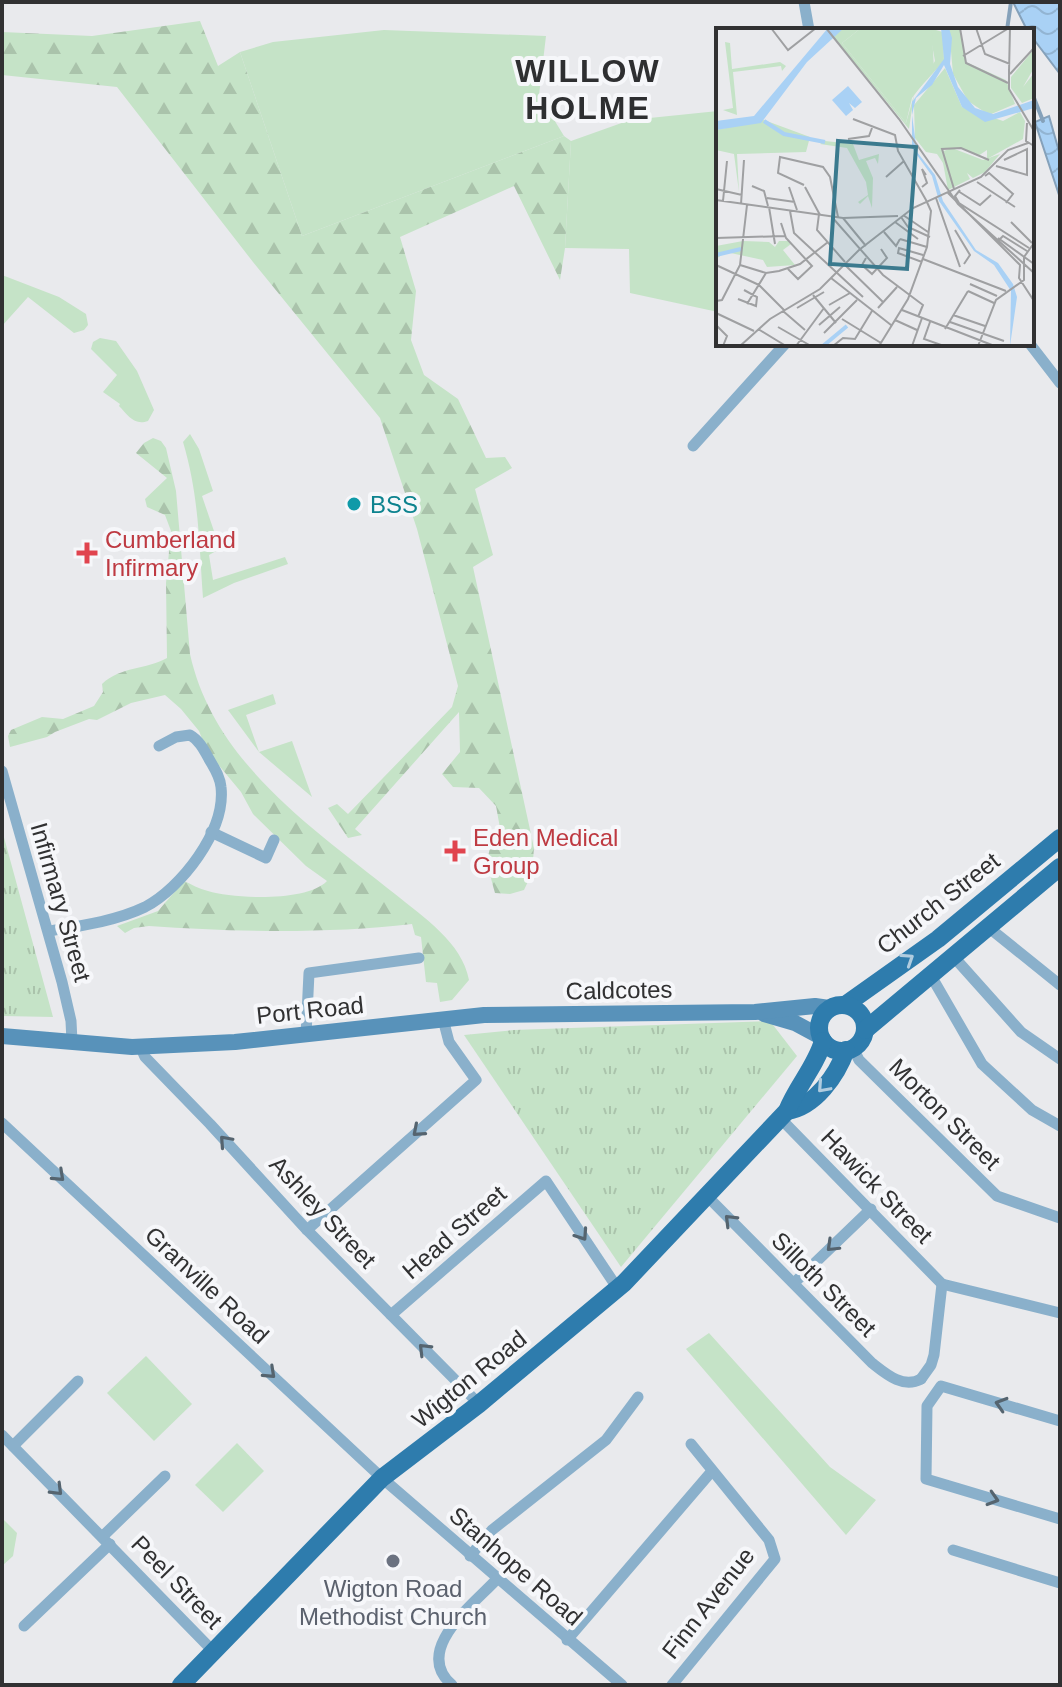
<svg xmlns="http://www.w3.org/2000/svg" width="1062" height="1687" font-family="Arial,sans-serif">
<style>
.green{fill:#c5e3c7}
.forest{fill:url(#forest-firs)}
.park{fill:url(#park-tufts)}
.water{fill:url(#water-waves);stroke:#85a1ba;stroke-width:2}
.lines{fill:none;stroke-linecap:round;stroke-linejoin:round}
.stream{stroke:#85a1ba;stroke-width:4}
.street{stroke:#8ab0cb;stroke-width:11}
.secondary{stroke:#5892ba;stroke-width:16}
.primary{stroke:#2e7cad;stroke-width:18}
.oneway{stroke:#b0ccdf}
.oneway2{stroke:#55646f}
.culture-dot{fill:#0f9aa8;stroke:#f6f7fa;stroke-width:3}
.health-dot{fill:#e0444e;stroke:#f6f7fa;stroke-width:3}
.worship-dot{fill:#6b7280;stroke:#f6f7fa;stroke-width:3}
.labels{text-anchor:middle;dominant-baseline:central;stroke-width:8;stroke-linejoin:round;paint-order:stroke}
.culture-label{font-size:24px;fill:#0d838f;stroke:#f6f7fa;text-anchor:start}
.health-label{font-size:24px;fill:#be3a42;stroke:#f6f7fa;text-anchor:start}
.street-label{font-size:24px;fill:#313132;stroke:#f6f7fa}
.worship-label{font-size:24px;fill:#5b616d;stroke:#f6f7fa}
.district-label{font-size:32px;font-weight:bold;letter-spacing:2px;fill:#2e2f31;stroke:#f6f7fa}
.inset-river{fill:none;stroke:#a9d1f5;stroke-width:4}
.inset-road{fill:none;stroke:#9fa0a2;stroke-width:2}
.view{fill:#3b7a8e;fill-opacity:0.15;stroke:#3b7a8e;stroke-width:4}
.inset-edge{fill:none;stroke:#313132;stroke-width:4}
</style>
<defs>
<pattern id="forest-firs" width="22" height="20" patternUnits="userSpaceOnUse" patternTransform="scale(2)"><rect width="22" height="20" fill="#c5e3c7"/><path d="M5 1l3.5 6h-7zM16 11l3.5 6h-7z" fill="#aac3ab"/></pattern>
<pattern id="park-tufts" width="24" height="20" patternUnits="userSpaceOnUse" patternTransform="scale(2)"><rect width="24" height="20" fill="#c5e3c7"/><path d="M3 7l-1-3M5 7V3M7 7l1-3M15 17l-1-3M17 17v-4M19 17l1-3" fill="none" stroke="#aac3ab"/></pattern>
<pattern id="water-waves" width="16" height="10" patternUnits="userSpaceOnUse" patternTransform="scale(2)"><rect width="16" height="10" fill="#a9d1f5"/><path d="M0 5q4-4 8 0t8 0" fill="none" stroke="#92b4d2"/></pattern>
</defs>
<rect width="100%" height="100%" fill="#e9eaed"/>
<g class="green">
<polygon points="384,30 546,36 539,95 564,136 302,236 240,52 273,42"/>
<polygon points="718,111 718,312 630,293 629,249 565,248 571,141 630,120"/>
<polygon points="2,275 59,297 86,314 88,325 84,330 74,333 28,297 2,326"/>
<path d="M100,338L116,341L137,371L154,410L148,421C134,426 128,415 119,406L120,404L103,392L117,375L91,349L93,342Z"/>
<path d="M190,434L199,449L213,491L202,496L216,537L220,536L225,546L209,555L213,580L285,557L288,564L234,583L203,598C199,542 199,496 183,442Z"/>
<polygon points="273,694 276,704 246,715 259,752 292,741 312,797 259,752 228,710"/>
<polygon points="709,1333 830,1467 876,1500 846,1535 686,1349"/>
<polygon points="146,1356 192,1404 154,1441 107,1393"/>
<polygon points="237,1443 264,1471 223,1512 195,1485"/>
<polygon points="2,1518 17,1533 13,1556 2,1566"/>
</g>
<g class="forest">
<path d="M200,21L218,66L240,52L302,236L564,136L571,141L565,248L560,280L514,186L400,237L416,291L411,340L424,375L458,399L486,458L505,457L512,468L475,489L493,555L473,567L534,848L532,873L524,890L510,894L495,893C487,863 483,856 500,828L496,806L479,788L453,787L442,774L460,752L459,712L355,829L362,835L348,838L328,808L337,804L348,814L452,707L458,686L417,529L380,418L253,262L117,87L2,75V32L92,36Z"/>
<path d="M153,438L161,441L166,448L176,491L190,654C214,763 313,828 395,894C423,917 462,942 469,980L452,1000L440,1002L437,983L426,982L421,937L415,935L412,924C325,934 236,932 149,926L134,928L125,933L117,926L158,911L184,881C191,884 199,889 208,891C234,899 307,902 327,881L306,866L253,814L241,792L207,751L199,731L181,709L165,695L131,703L97,720L89,719L55,732L47,737L10,747L8,736L11,730L42,717L63,719L94,706L103,692L102,684C121,666 146,670 167,658L166,583L171,531L165,515L147,507L145,499L167,478L136,453L144,443Z"/>
</g>
<g class="park">
<polygon points="2,830 53,1017 2,1016"/>
<polygon points="770,1021 797,1056 621,1267 464,1035 514,1030"/>
</g>
<g class="water">
<polygon points="1013,2 1060,2 1060,74 1032,37 1032,30 1027,30"/>
<polygon points="1049,116 1060,155 1060,198 1035,122"/>
</g>
<g class="lines">
<g class="stream">
<polyline points="1007,30 1011,2"/>
<polyline points="1032,93 1043,121"/>
</g>
<g class="street">
<polyline points="804,2 809,30"/>
<polyline points="1030,344 1060,383"/>
<polyline points="693,446 785,344"/>
<polyline points="2,771 62,982 71,1021 72,1042"/>
<polyline points="211,832 266,858 274,840"/>
<polyline points="988,927 1060,985"/>
<path d="M49,931C80,926 116,921 145,907C181,888 226,831 221,787C220,776 214,768 209,759C204,750 199,740 190,735L176,737L159,746"/>
<polyline points="953,956 1021,1032 1060,1059"/>
<polyline points="930,974 982,1064 1032,1110 1060,1126"/>
<polyline points="306,1035 309,973 419,958"/>
<polyline points="140,1046 145,1057 210,1124 307,1230 479,1404"/>
<polyline points="853,1048 859,1060 997,1196 1060,1218"/>
<polyline points="780,1118 942,1284"/>
<polyline points="2,1123 382,1478 622,1685"/>
<path d="M706,1195L872,1363C886,1374 903,1389 921,1379"/>
<polyline points="307,1230 476,1080 449,1042 443,1019"/>
<polyline points="794,1283 871,1209"/>
<polyline points="942,1284 1060,1313"/>
<polyline points="391,1315 546,1181 618,1289"/>
<polyline points="921,1379 931,1365 934,1355 942,1284"/>
<polyline points="1060,1421 941,1386 927,1406 926,1479 1060,1519"/>
<polyline points="2,1435 212,1650"/>
<polyline points="13,1446 78,1381"/>
<polyline points="103,1536 165,1476"/>
<polyline points="953,1550 1060,1583"/>
<polyline points="470,1556 492,1530 606,1440 638,1397"/>
<polyline points="24,1626 110,1544"/>
<polyline points="567,1640 712,1471"/>
<path d="M452,1685C412,1650 473,1605 497,1579"/>
<polyline points="672,1685 775,1559 769,1540 691,1444"/>
</g>
<g class="secondary">
<polyline points="764,1014 795,1023 821,1037"/>
<polyline points="2,1036 132,1047 235,1042 484,1015 755,1012 815,1006 829,1008"/>
</g>
<g class="primary">
<polyline points="845,1005 938,939 1060,838"/>
<circle cx="842" cy="1028" r="23"/>
<polyline points="865,1030 1060,867"/>
<path d="M787,1111C815,1107 837,1075 846,1050"/>
<path d="M181,1685L382,1478L479,1404L624,1283L787,1111C797,1086 816,1066 823,1041"/>
</g>
</g>
<defs><path id="oneway-chevron" d="M-2-3.5L2.5 0L-2 3.5" fill="none" stroke-width="1.6" stroke-linecap="round" stroke-linejoin="round" transform="scale(2)"/></defs>
<g class="oneway">
<use href="#oneway-chevron" transform="translate(908 959) rotate(-33)"/>
<use href="#oneway-chevron" transform="translate(823 1087) rotate(132)"/>
</g>
<g class="oneway2">
<use href="#oneway-chevron" transform="translate(418 1131) rotate(139)"/>
<use href="#oneway-chevron" transform="translate(225 1141) rotate(-132)"/>
<use href="#oneway-chevron" transform="translate(59 1176) rotate(43)"/>
<use href="#oneway-chevron" transform="translate(730 1220) rotate(-135)"/>
<use href="#oneway-chevron" transform="translate(582 1235) rotate(56)"/>
<use href="#oneway-chevron" transform="translate(832 1246) rotate(136)"/>
<use href="#oneway-chevron" transform="translate(424 1349) rotate(-135)"/>
<use href="#oneway-chevron" transform="translate(270 1373) rotate(43)"/>
<use href="#oneway-chevron" transform="translate(1001 1404) rotate(-163)"/>
<use href="#oneway-chevron" transform="translate(57 1490) rotate(45)"/>
<use href="#oneway-chevron" transform="translate(993 1499) rotate(17)"/>
</g>
<circle class="culture-dot" cx="354" cy="504" r="8"/>
<g class="health-dot">
<path d="M83 541h8v8h8v8h-8v8h-8v-8h-8v-8h8z"/>
<path d="M451 839h8v8h8v8h-8v8h-8v-8h-8v-8h8z"/>
</g>
<circle class="worship-dot" cx="393" cy="1561" r="8"/>
<g class="labels">
<g class="culture-label">
<text x="370" y="504">BSS</text>
</g>
<g class="health-label">
<text x="105" y="539">Cumberland<tspan x="105" dy="28">Infirmary</tspan></text>
<text x="473" y="837">Eden Medical<tspan x="473" dy="28">Group</tspan></text>
</g>
<g class="street-label">
<text transform="translate(61 902) rotate(74)">Infirmary Street</text>
<text transform="translate(938 903) rotate(-38)">Church Street</text>
<text transform="translate(619 990) rotate(-1)">Caldcotes</text>
<text transform="translate(310 1010) rotate(-6)">Port Road</text>
<text transform="translate(945 1114) rotate(45)">Morton Street</text>
<text transform="translate(877 1186) rotate(46)">Hawick Street</text>
<text transform="translate(323 1212) rotate(47)">Ashley Street</text>
<text transform="translate(454 1232) rotate(-41)">Head Street</text>
<text transform="translate(824 1284) rotate(45)">Silloth Street</text>
<text transform="translate(207 1285) rotate(43)">Granville Road</text>
<text transform="translate(469 1379) rotate(-39)">Wigton Road</text>
<text transform="translate(516 1566) rotate(41)">Stanhope Road</text>
<text transform="translate(177 1582) rotate(46)">Peel Street</text>
<text transform="translate(708 1603) rotate(-52)">Finn Avenue</text>
</g>
<g class="worship-label">
<text x="393" y="1588">Wigton Road<tspan x="393" dy="28">Methodist Church</tspan></text>
</g>
<g class="district-label">
<text x="588" y="71">WILLOW<tspan x="588" dy="37">HOLME</tspan></text>
</g>
</g>
<g transform="translate(716 28)">
<rect width="318" height="318" fill="#e9eaed"/>
<path d="M236,120L267,132L284,126L269,144L257,150L251,145L254,151L232,162L225,124Z" fill="#c5e3c7"/>
<path d="M128,0H145L126,15L190,95L198,67L193,101L117,8ZM213,0L227,4L228,33L199,65L219,33ZM9,14L14,15L16,41L64,34L70,38L66,43L65,38L17,44L21,87L7,82L17,80ZM109,113L137,116L143,132L163,126L162,136L159,130L150,133L157,150L156,180L152,168L144,176L142,174L152,167L150,154L131,120L104,116Z" fill="#c5e3c7"/>
<path d="M145,0H213L216,5L218,41L196,70L190,95L126,15ZM233,0H244L250,34L290,52L299,76L273,87L252,73L237,46ZM318,21V40L307,59L318,45V70L306,75L295,60V49ZM229,40L246,79L287,93L304,84L309,93L307,111L271,131V122L262,128L246,120H227L229,138L221,126L210,124L199,110L198,77ZM48,92L94,109L90,124L21,126L23,164L18,126L0,122V102ZM27,213L53,214L59,219L63,213H72L75,216L67,222L79,237L51,239L47,232L10,224L0,231V218Z" fill="#c5e3c7"/>
<path d="M112,0H128L91,34L45,95L0,102V93L38,88ZM225,0H233L236,10L234,36L242,59L259,80L277,86L318,72V80L269,94L246,79L228,37L216,57L200,70L196,87L201,124L219,147L227,173L260,222L282,235L297,256L301,269L294,318L295,263L278,237L258,223L223,173L216,148L196,120V74L228,31ZM132,58L146,74L139,80L133,75L137,82L130,88L116,72Z" fill="#a9d1f5"/>
<path class="inset-river" d="M48,93L68,106L109,114M0,227L25,221M107,318L131,298"/>
<path class="inset-road" d="M55,0L72,22L100,0M110,0L183,91L242,176L318,245M244,0L250,35L292,55M260,0L269,26L294,36M247,28L293,0M293,41V61L318,103M293,44L294,0M294,46L318,20M137,91L179,107L182,123L210,172M311,95L310,113L318,118M132,111L153,108L156,100M280,138L311,147V121L288,132M269,148L273,145L297,166L290,175M170,149L188,133M261,154L299,179M88,157L62,145L64,129L107,139L114,149L122,189M36,158L48,163L52,178M73,159L81,182M89,159L104,187M206,159L211,155L206,141L210,147M0,161L26,167M238,161L226,121L245,120L273,132M244,162L239,168L243,175L313,220M242,163L264,177L275,167M232,165L304,237L303,250L318,273M51,170L79,174M220,170L244,239M0,172L127,190L182,188M7,173L11,133M25,176L28,132M53,179L59,216M74,183L78,205L147,269M103,186L101,202L129,234M187,187L212,204M115,188L167,247L207,277L202,289M185,189L192,199L214,209M127,190L150,218M179,194L202,211M295,194L316,215M65,195L70,210L96,238L82,251L72,241M239,202L254,227L248,236M168,204L180,218L184,211M0,210L69,208M282,210L318,236M184,211L211,219M283,212L287,208L311,223M150,230L146,237L156,246L171,230L165,221M207,231L290,263M206,234L182,225L183,220L207,227M0,237L43,257M24,237L50,245L63,243L84,236L112,214M129,237L167,274M115,250L175,297M254,256L281,268M43,257L68,282M252,263L278,275M97,267L120,295M22,271L40,278L41,269L28,262M0,273L6,272L24,237L31,177M31,276L50,245M113,277L134,265M81,280L108,264M162,280L181,259M186,282L276,317M67,283L89,302M0,285L38,303M237,287L269,298M126,291L165,315M179,292L201,302M214,294L208,311L228,318M234,294L288,313M0,297L11,308L7,318M103,297L124,279M62,299L95,318M42,301L70,318M229,301L252,263M108,305L141,272M24,318L54,291L104,261L143,222L197,180L265,149L292,122L312,115M80,318L108,280M117,318L127,310L139,311L156,283M163,318L192,271L211,219L215,183L210,172M196,318L206,290M262,318L280,272L308,252V229L318,215"/>
<path class="view" d="M122,113L200,119L191,241L114,236Z"/>
<rect width="318" height="318" class="inset-edge"/>
</g>
<rect width="1062" height="1687" fill="none" stroke="#313132" stroke-width="8"/>
</svg>
